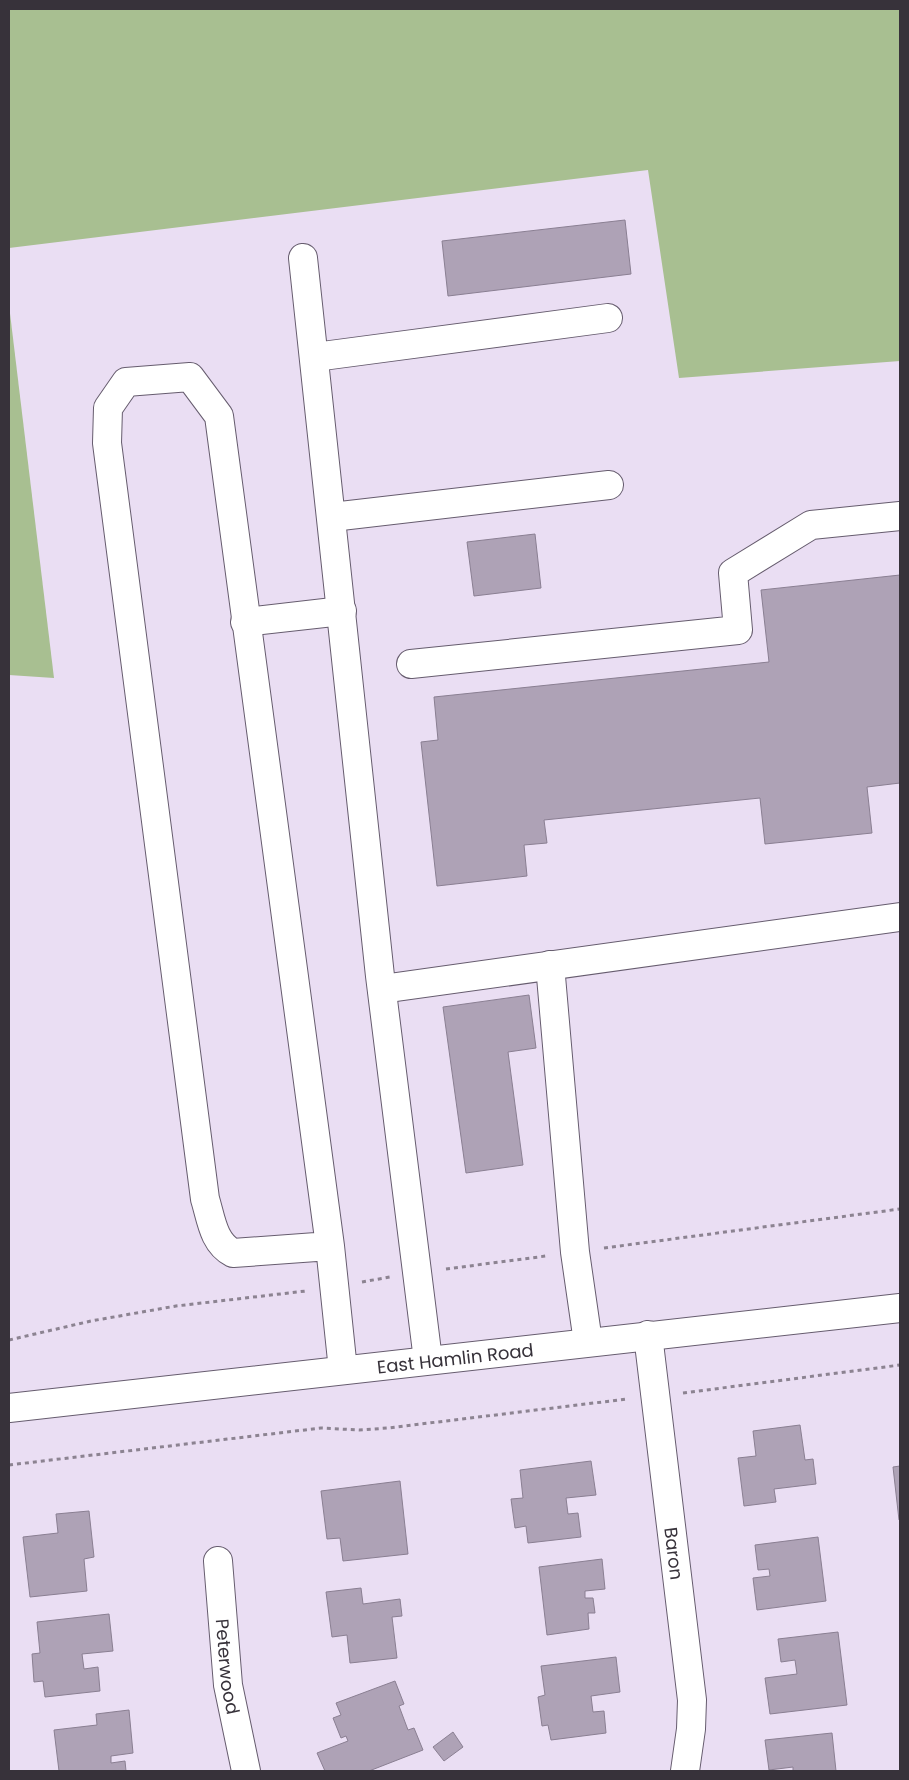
<svg xmlns="http://www.w3.org/2000/svg" width="909" height="1780" font-family="Poppins,sans-serif">
<style>
.green{fill:#a8bf91}
.building{fill:#aea2b6;stroke:#8a7f92}
.lines{fill:none;stroke-linecap:round;stroke-linejoin:round}
.minor-casing{stroke:#665c6e;stroke-width:30}
.path{stroke:#8c8391;stroke-width:3;stroke-dasharray:4 4;stroke-linecap:butt}
.minor{stroke:#fff;stroke-width:28}
.labels{text-anchor:middle;dominant-baseline:central;stroke-width:4.5;stroke-linejoin:round;paint-order:stroke}
.street-label{font-size:18px;fill:#37323a;stroke:#eadef3}
</style>
<rect width="100%" height="100%" fill="#eadef3"/>
<g class="green">
<polygon points="9,9 900,9 900,361 679,378 648,170 9,248"/>
<polygon points="9,305 54,678 9,675"/>
</g>
<g class="building">
<polygon points="625,220 631,274 448,296 442,241"/>
<polygon points="535,534 541,588 474,596 467,542"/>
<polygon points="900,575 900,783 867,787 872,833 765,844 760,798 544,820 547,843 524,845 527,876 437,886 421,742 438,740 434,697 769,662 761,590"/>
<polygon points="529,995 536,1048 508,1052 523,1165 466,1173 443,1007"/>
<polygon points="800,1425 805,1460 813,1459 816,1484 774,1489 776,1502 744,1506 738,1458 756,1456 753,1431"/>
<polygon points="591,1461 596,1495 566,1498 568,1514 578,1513 581,1537 528,1543 526,1526 515,1528 511,1499 523,1498 520,1470"/>
<polygon points="900,1466 900,1520 899,1520 893,1467"/>
<polygon points="400,1481 408,1554 343,1561 340,1538 327,1539 321,1491"/>
<polygon points="89,1511 94,1557 84,1559 87,1591 30,1597 23,1537 58,1533 56,1514"/>
<polygon points="818,1537 826,1601 757,1610 753,1578 770,1576 769,1569 758,1570 755,1545"/>
<polygon points="602,1559 605,1589 585,1591 585,1598 593,1598 595,1613 588,1613 589,1629 547,1635 539,1567"/>
<polygon points="361,1588 363,1604 400,1599 402,1616 392,1617 397,1658 350,1663 347,1635 332,1637 326,1592"/>
<polygon points="109,1614 113,1651 82,1654 84,1669 98,1667 100,1691 45,1697 43,1681 34,1682 32,1654 40,1653 37,1622"/>
<polygon points="838,1632 847,1705 770,1714 765,1678 797,1674 795,1660 781,1662 778,1639"/>
<polygon points="616,1657 620,1692 591,1696 593,1712 604,1711 606,1733 551,1740 548,1725 542,1726 538,1697 545,1695 541,1666"/>
<polygon points="395,1681 404,1704 399,1706 408,1730 414,1728 423,1750 369,1771 325,1771 317,1753 348,1741 346,1736 341,1738 333,1718 341,1715 336,1703"/>
<polygon points="129,1710 133,1753 111,1756 111,1763 125,1761 126,1771 59,1771 54,1730 97,1725 96,1714"/>
<polygon points="453,1732 463,1747 444,1761 433,1747"/>
<polygon points="832,1733 836,1771 793,1771 793,1767 769,1770 765,1740"/>
</g>
<g class="lines">
<defs>
<g id="minor">
<polyline points="303,258 380,976 428,1360"/>
<polyline points="315,357 608,318"/>
<polyline points="332,517 609,485"/>
<polyline points="245,622 342,611"/>
<polyline points="411,664 738,630 733,573 811,525 900,516"/>
<polyline points="550,965 575,1252 588,1342"/>
<polyline points="382,989 900,917"/>
<path d="M330,1246L233,1253C213,1243 211,1218 205,1199L107,443L108,408L126,382L190,377L219,416L330,1246L343,1370"/>
<path id="s1" d="M648,1335L692,1700L691,1729L685,1771"/>
<path id="s2" d="M9,1408L900,1308"/>
<path id="s3" d="M218,1561L228,1685L246,1771"/>
</g>
</defs>
<use href="#minor" class="minor-casing"/>
<g class="path">
<polyline points="604,1248 900,1209"/>
<polyline points="446,1269 546,1256"/>
<polyline points="362,1282 390,1277"/>
<polyline points="9,1340 91,1321 176,1306 306,1291"/>
<polyline points="683,1393 900,1365"/>
<polyline points="9,1465 321,1428 359,1430 388,1428 627,1399"/>
</g>
<use href="#minor" class="minor"/>
</g>
<g class="labels">
<g class="street-label">
<text stroke="none"><textPath href="#s2" startOffset="449">East Hamlin Road</textPath></text>
<text stroke="none"><textPath href="#s1" startOffset="220">Baron</textPath></text>
<text stroke="none"><textPath href="#s3" startOffset="106">Peterwood</textPath></text>
</g>
</g>
<rect width="909" height="1780" fill="none" stroke="#37323a" stroke-width="20"/>
</svg>
